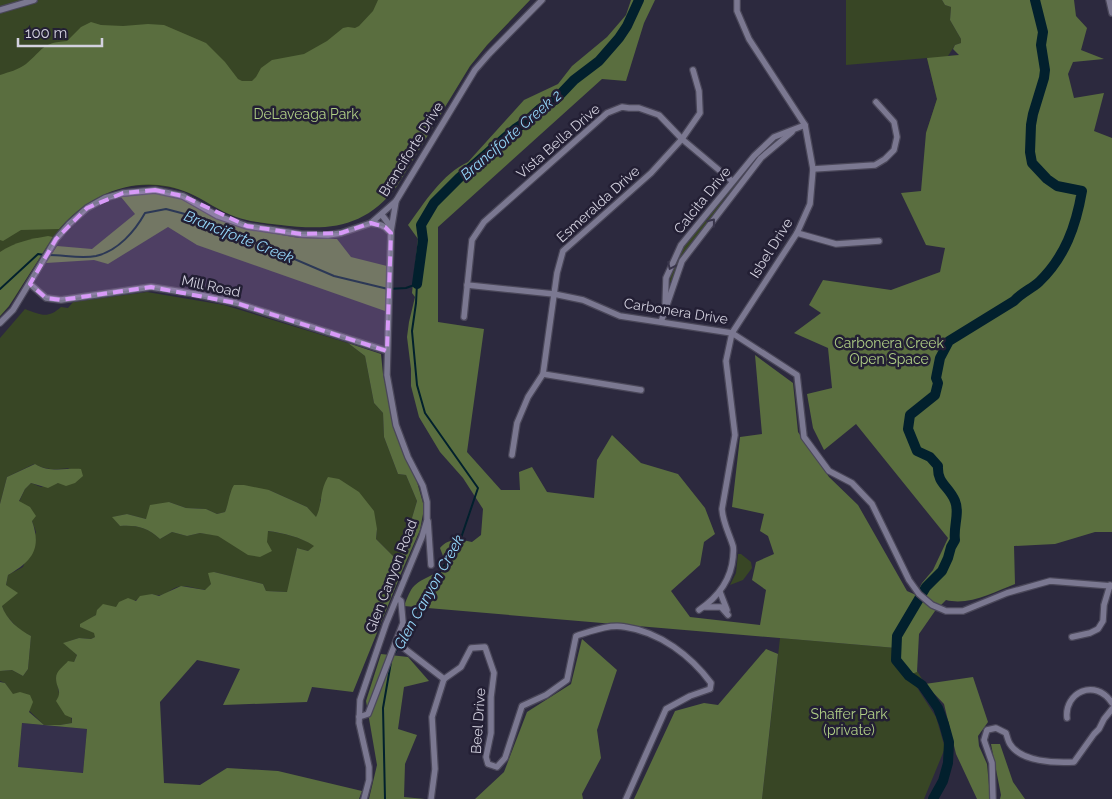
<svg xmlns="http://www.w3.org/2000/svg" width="1112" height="799" font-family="Raleway,sans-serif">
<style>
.built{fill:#35304b}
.green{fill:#384625}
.forest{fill:#5a6e3f;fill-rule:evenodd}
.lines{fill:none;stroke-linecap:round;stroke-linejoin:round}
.stream{stroke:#02202d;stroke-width:2}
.river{stroke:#02202d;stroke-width:10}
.minor-casing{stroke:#4a4759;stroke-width:8}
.minor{stroke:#7b7891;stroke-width:5.5}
.oneway{stroke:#39354b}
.marked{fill:#d89af8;fill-opacity:0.2;stroke:#d89af8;stroke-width:4;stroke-dasharray:10 6;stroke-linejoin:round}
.labels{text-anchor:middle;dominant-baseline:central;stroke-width:5;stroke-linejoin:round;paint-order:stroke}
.park-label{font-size:14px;fill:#b0cf86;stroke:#231f34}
.street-label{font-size:14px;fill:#d3d1df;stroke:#231f34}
.water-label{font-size:15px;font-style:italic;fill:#94d6f9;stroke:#231f34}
</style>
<rect width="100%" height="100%" fill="#2c293e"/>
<polygon class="built" points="22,723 87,729 83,773 18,767"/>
<g class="green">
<path d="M0,0H530L487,45L470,66L392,192C360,228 326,230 281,225C264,223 246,221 230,214C216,209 203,199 189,193C164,182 126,182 101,195C64,214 46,248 24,282C17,294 10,306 0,316Z"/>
<polygon points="846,0 942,0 945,5 951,7 950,20 961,39 961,43 955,45 948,56 1046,47 926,133 937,99 927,58 846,65"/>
<polygon points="777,140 724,199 715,214 687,250 669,285 672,269 683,246 755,158"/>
<path d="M147,292L224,305L348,343L365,356L374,403L383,413L384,437L398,474L406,475L417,501L399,562L376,539L377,529L320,499L321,507L316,518L307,507L269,490L231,491L230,500L225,512L217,514L206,509L186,508L169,502L146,519L127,514L113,517L120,526C136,525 147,527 160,539L172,532L187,536L200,533L267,542V531C283,533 301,537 315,546L308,551L297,548L288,592L266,591L263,584L214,572L211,584L206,590C198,589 189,586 182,586C169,587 167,599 152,594L96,615L81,627L95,633V637L91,639L79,638L64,643L77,655L74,662H68L56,677C58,684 58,691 60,697C63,706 72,713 72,723L60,725H44L13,695L5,683L0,681V671L12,670L23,676L28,669L31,636L20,631L5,614L2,606L8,575L23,567L36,532L32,521L19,502L25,489L31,483L41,487L58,483L69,468C56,470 46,470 34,464L7,477L0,504V338L25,309C41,315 48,319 61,307L68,308L73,302Z"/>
<polygon points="738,554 741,554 751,562 752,568 743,580 730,585 736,573"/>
<polygon points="780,638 896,648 911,638 910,659 925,684 916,686 936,717 945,748 924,799 762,799"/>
</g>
<g class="forest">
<path d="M378,0H530L487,45L470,66L397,186C365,228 329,231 281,225C266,223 250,222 236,217C219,211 205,200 189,193C141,172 91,192 59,229L21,230L3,241L0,240V75C9,72 18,70 26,64C44,49 41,43 67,41L81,27L91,22L101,25L123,26L148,24L164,25L206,43L225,62L238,79L242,81H252L256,77L261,68L272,60L304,54L327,41L343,28L348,27L355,28L359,26L373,11Z"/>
<path d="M631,0H655L644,23L626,81L602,79L438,227V322L484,329L467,452L501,490H520L519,472L532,467L547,492L594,498L597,460L612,435L641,463L678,474L705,508L715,534L704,542L700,565L671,591L690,617L760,625L766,590L752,580L756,562L774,554L768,536L760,531L764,514L732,507L740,437L762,434L755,355L793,383L798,432L829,477L858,505L907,591L916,595L922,583L933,570L948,538L856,424L824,450L813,428L807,394L832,388L828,348L794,333L821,313L809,305L823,280L891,290L940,272L945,248L926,245L901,193L921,191L926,133L937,99L927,58L959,55L953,49L955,45L961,43V39L950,20L951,7L945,5L942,0H1074L1076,16L1087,28L1081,50L1104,59L1073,62L1068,74L1074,98L1104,93L1094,131L1112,138V532H1095L1055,544L1014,546L1015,584C994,592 969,606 946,600L935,611L919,634L917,672L909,675L896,653V648L404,606C406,601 408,595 411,590C419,577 437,577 446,564L440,548C448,538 460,539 472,542L481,535L483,509L463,478L440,452L419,417L411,386V369L407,337L409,322L415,297L412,293L418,239L408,225C425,202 442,174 468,162L524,100L558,84L572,66L607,37L626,15Z"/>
<polygon points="156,193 181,199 214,218 247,229 299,238 337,239 351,257 387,266 385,311 197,245 168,227 108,264 94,260 46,263 57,246 92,249 135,214 121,197"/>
<path d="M48,236L53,237L9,306L0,316V252C15,242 30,239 48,236Z"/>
<path d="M348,343L381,354L383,374L395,429L417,482L423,503V514L420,530L402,571L353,692L312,687L307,702L223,705L240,669L197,660L160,702L164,783L200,785L227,768L278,771L362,791L359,799H0V682L5,683L13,694L20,692L30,695L33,702L29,712L44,725H60L72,723V718L65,715L56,701C63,691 56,688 56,678C56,671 64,666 68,661L74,662L77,655L63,643L79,638L91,639L95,637L94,633L80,627V624L96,615L97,610L103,604L116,607L119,602L128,598L136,601L140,596L152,594L159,596L181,586L205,590L211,584L208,573L214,572L263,584L266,591L287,592L297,548L308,551L314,546C301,537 283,533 268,531L267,542L272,551L260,557L248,555L218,536L200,533L187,536L172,532L160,539C147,527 136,525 120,526L112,517L127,514L146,519L150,505L169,502L186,508L206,509L217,514L225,512C229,503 229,493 234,485H244L269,490L307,507L316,517C323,503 319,492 328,477L339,479L359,492L374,511L377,529L376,539L399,562L417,501L406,475L398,474L384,437L383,413L374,403L365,356ZM22,723L87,729L83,773L18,767Z"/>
<path d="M35,464C49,473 65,468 81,469L83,476L75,483L66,486L58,483L48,488L31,483L25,489L19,501L30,507L36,516L32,521C42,549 32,561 8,575L6,585L18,593L2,606C6,619 19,630 31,636L28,669L23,676L12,670L0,671V504L7,477Z"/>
<polygon points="582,639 617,670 597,730 601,758 582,794 583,799 475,799 504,772 527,712 571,684"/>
<polygon points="766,649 778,654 762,799 634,799 675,711 704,703 718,705"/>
<polygon points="381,654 408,657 429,681 404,687 398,729 417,735 405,764 404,797 425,799 369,799 377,765 366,701"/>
<polygon points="973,677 988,722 978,736 979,746 987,764 990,796 989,799 977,799 956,754 944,704 925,684"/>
<polygon points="991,744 1000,744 1013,782 1025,799 1000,799 1001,795"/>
</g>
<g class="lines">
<g class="stream">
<path d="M49,255C64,255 81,259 96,256C118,251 135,231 145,213L166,209L185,214L215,225L334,276L388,289L406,288L417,284L416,303L412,331L417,385L425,413L478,488L461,538L419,606L395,653"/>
<polyline points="0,289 38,254 44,255"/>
<polyline points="385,799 383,708 391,662"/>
</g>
<g class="river">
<polyline points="417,284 423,240 421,225 434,203 459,178 515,129 527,121 540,109 555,100 574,80 599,61 619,38 627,26 639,0"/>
<path d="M933,799L943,781L948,763L949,742L944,724L938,708L922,685L909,676L896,660L897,636L926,587L942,571L948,558L951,547L955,540C953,527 960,513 955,501C949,486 937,484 938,466L930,457L917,451L908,429L910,415L935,395L938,383L936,378L940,358L949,341L1014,301C1021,293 1031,289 1039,282C1065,257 1076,226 1082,191L1057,186L1047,179L1032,163L1030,152L1031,125L1033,114L1044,78L1045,70L1041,45L1043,32L1035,0"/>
</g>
<defs>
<g id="minor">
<polyline points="1109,0 1112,13"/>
<polyline points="0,10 34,0"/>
<polyline points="813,169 875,165 885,159 894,150 897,137 894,122 876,102"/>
<path d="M371,223C379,224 384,225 389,231"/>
<polyline points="391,231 396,201"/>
<polyline points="797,233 836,244 879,241"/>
<polyline points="30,284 46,298 61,300 151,287 195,294 236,303 387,351"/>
<polyline points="467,285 554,294 583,300 620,316 732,333 797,375 804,437 829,471 852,483 872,504 909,580 919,594 932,605 946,611 963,611 1007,593 1050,581 1112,586"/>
<polyline points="665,311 666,278 681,245 754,156 774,137 805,125"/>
<polyline points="464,317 472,240 484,222 607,113 622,107 629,108 639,108 659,115 682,139 732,181"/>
<polyline points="661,322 682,261 761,158 792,132"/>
<polyline points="0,323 13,310 56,239 69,224 87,208 105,198 123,193 155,190 183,196 218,216 247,226 301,234 328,235 341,233 371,223 396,201 475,70 489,54 542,0"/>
<polyline points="543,374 641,390"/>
<polyline points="512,455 517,423 528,397 543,374 557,273 563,251 651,173 682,139 700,113 699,91 693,70"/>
<polyline points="428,521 431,565"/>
<polyline points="720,592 727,610"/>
<polyline points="705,607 721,607 728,615"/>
<path d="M699,610C718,597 731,581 733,557C733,553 734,550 733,546C729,533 723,523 722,509L735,435L726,361L732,333L797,233L810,204L813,169L805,125L749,39L737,11V0"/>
<polyline points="1072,637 1090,633 1098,629 1103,621 1104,605 1110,585"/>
<polyline points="396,642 444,679"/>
<path d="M444,679L461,667L471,648L485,647L494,673L491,697V733L486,757L488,764L497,767L505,758L522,706L546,695L567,680L576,636C592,631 609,624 625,627C660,632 691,656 711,683L710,689L690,696L666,709L626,799"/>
<polyline points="359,717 368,714 403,623 401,601 397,598"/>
<path d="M1067,718C1064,693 1095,677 1112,703"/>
<polyline points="364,799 369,780 369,767 359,723 360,700 386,624 422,537 427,520 427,502 423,486 408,457 396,425 387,375 391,233 388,223 382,215"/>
<polyline points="431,799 435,769 432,717 444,679"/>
<path d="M993,799L992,763L984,740L987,730L996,728L1006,733C1007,736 1008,741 1010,744C1021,762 1055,763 1074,762L1094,734L1099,729L1104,719L1112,709"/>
</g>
</defs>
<use href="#minor" class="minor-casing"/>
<use href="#minor" class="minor"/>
</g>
<defs><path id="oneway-chevron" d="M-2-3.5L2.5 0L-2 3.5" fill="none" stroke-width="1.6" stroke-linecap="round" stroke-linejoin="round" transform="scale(1.25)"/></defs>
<g class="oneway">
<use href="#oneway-chevron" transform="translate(712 222) rotate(-52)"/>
<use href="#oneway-chevron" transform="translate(671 266) rotate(115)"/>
</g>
<path class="marked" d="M155,190L183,196L247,226L301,234L341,233L371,223L385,227L391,233L387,351L236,303L151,287L61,300L46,298L30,284L56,239L87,208L123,193Z"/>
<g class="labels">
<g class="park-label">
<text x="306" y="114">DeLaveaga Park</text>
<text x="889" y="343">Carbonera Creek<tspan x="889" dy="16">Open Space</tspan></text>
<text x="849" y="714">Shaffer Park<tspan x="849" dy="16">(private)</tspan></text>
</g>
<g class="street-label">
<text transform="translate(558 141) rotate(-41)">Vista Bella Drive</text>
<text transform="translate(411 149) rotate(-58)">Branciforte Drive</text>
<text transform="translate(702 200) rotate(-51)">Calcita Drive</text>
<text transform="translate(598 204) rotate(-42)">Esmeralda Drive</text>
<text transform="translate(771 248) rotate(-58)">Isbel Drive</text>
<text transform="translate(211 286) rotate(12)">Mill Road</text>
<text transform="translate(676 311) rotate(9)">Carbonera Drive</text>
<text transform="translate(391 576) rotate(-69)">Glen Canyon Road</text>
<text transform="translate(478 721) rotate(-86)">Beel Drive</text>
</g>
<g class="water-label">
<text transform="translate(511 135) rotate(-41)">Branciforte Creek 2</text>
<text transform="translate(239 237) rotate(22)">Branciforte Creek</text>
<text transform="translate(429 592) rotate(-61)">Glen Canyon Creek</text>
</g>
</g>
<path d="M18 38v8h84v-8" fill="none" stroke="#d3d1df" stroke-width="2.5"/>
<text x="25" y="38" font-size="15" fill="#d3d1df" stroke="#231f34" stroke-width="4" paint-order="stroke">100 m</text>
</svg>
